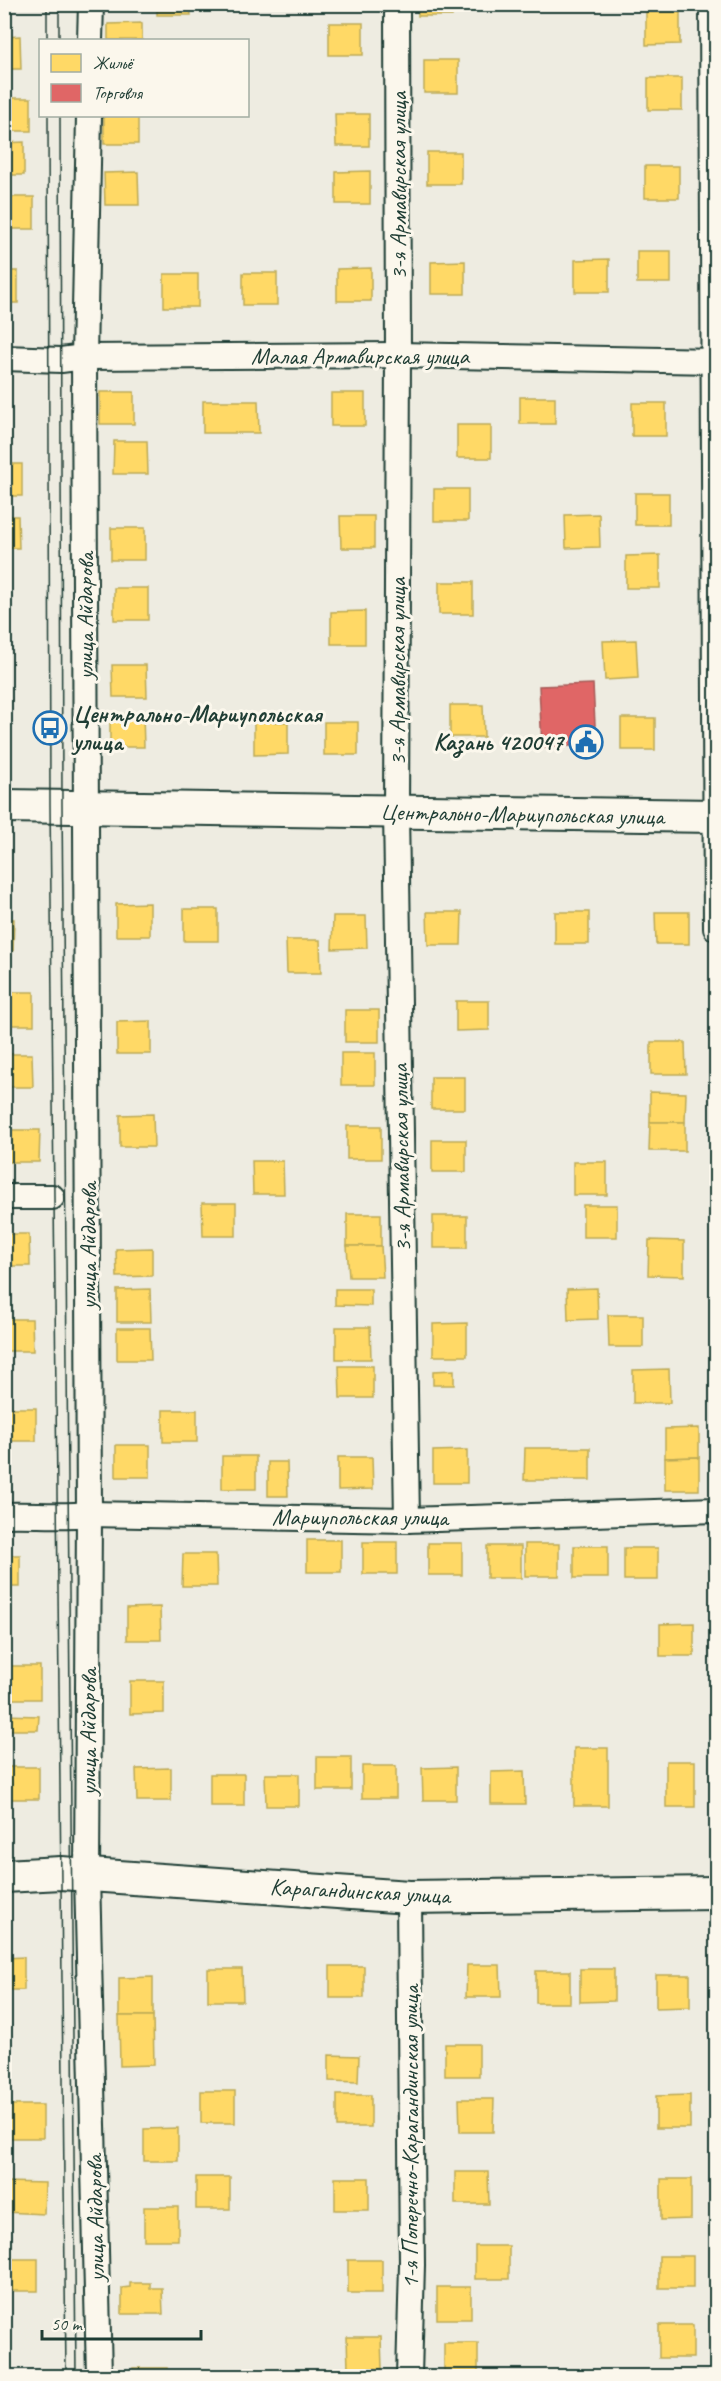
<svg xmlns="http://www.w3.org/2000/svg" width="721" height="2381" font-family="Caveat,sans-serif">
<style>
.homes{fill:#ffd966;stroke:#bcaa57;stroke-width:1.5}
.shops{fill:#e06666;stroke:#a65a57;stroke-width:1.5}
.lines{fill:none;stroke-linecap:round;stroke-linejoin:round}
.minor-casing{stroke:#1f3d34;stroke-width:28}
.tertiary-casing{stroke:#1f3d34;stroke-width:36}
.minor{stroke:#fbf7ec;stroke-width:24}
.tertiary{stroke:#fbf7ec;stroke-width:32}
.tram{stroke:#1f3d34;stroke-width:1.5}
.labels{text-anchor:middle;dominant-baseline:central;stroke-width:6;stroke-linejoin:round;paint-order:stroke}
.street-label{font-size:24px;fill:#1f3d34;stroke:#fbf7ec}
.poi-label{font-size:24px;font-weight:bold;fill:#1f3d34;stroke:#fbf7ec;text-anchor:start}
</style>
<rect width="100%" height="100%" fill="#eeece1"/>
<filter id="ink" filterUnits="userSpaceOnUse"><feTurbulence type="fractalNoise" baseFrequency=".0167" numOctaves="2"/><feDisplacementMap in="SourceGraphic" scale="12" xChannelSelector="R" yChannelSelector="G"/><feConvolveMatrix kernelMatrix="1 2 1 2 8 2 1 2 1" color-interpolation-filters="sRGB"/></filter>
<g filter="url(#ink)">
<g class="homes">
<polygon points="157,4 190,4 191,15 157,15"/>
<rect x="330" y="4" width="34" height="5"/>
<rect x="418" y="4" width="34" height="12"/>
<polygon points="646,12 680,12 680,44 646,45"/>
<polygon points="142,23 142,40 108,40 108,24"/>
<rect x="329" y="23" width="34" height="32"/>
<polygon points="20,36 21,69 4,69 4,37"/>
<rect x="424" y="60" width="34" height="33"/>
<rect x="648" y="78" width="34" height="32"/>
<rect x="4" y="98" width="27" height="33"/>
<polygon points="335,114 369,114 369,146 336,146"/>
<rect x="104" y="116" width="34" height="28"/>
<polygon points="24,142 24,175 4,175 4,143"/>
<rect x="427" y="152" width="34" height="32"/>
<rect x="645" y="166" width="34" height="32"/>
<polygon points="370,171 370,204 336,204 336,172"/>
<polygon points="138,172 139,205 105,205 104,173"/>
<rect x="4" y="197" width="30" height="32"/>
<rect x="637" y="251" width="34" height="32"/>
<polygon points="609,259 609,292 575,292 575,260"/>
<polygon points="465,261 465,294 431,294 431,262"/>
<polygon points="371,268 371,301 337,301 337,269"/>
<rect x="4" y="271" width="14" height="32"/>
<rect x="243" y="273" width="34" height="32"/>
<rect x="164" y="274" width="34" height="33"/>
<rect x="100" y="392" width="34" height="32"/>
<rect x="331" y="393" width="34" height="33"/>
<rect x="520" y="397" width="35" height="27"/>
<polygon points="203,401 258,401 259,433 203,433"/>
<rect x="632" y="403" width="34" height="33"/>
<rect x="457" y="425" width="34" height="33"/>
<polygon points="114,441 147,441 148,474 113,474"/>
<rect x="4" y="464" width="18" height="32"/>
<rect x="434" y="489" width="34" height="32"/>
<rect x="635" y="493" width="34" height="32"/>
<polygon points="599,514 600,547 566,548 565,515"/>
<polygon points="4,516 18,516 19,548 4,548"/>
<polygon points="340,516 374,516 374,548 341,548"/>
<rect x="111" y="528" width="34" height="32"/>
<polygon points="660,555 660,588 626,588 626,556"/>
<rect x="439" y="582" width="34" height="32"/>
<rect x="114" y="588" width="34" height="32"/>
<polygon points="365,611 365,644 331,644 331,612"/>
<polygon points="636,640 638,678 605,680 603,641"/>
<polygon points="112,665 146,665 147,697 113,697"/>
<polygon points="450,705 483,705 484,737 450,737"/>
<polygon points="143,714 144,747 110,747 110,715"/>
<rect x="621" y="718" width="34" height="32"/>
<polygon points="254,722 288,722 288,754 254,755"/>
<rect x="324" y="722" width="34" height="33"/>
<polygon points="150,903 150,936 116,936 116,904"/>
<rect x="184" y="909" width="34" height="32"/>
<polygon points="427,912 462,912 461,945 428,945"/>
<rect x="555" y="912" width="34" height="32"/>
<polygon points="655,912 689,912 689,944 656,944"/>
<polygon points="333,916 366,916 367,948 332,949"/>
<polygon points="4,919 14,919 13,951 4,951"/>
<polygon points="286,940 320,940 321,973 287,973"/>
<rect x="4" y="992" width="30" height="33"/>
<polygon points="456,1001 489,1001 489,1030 456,1031"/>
<rect x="345" y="1010" width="34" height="32"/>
<polygon points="151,1021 151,1054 117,1054 117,1022"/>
<polygon points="651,1042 685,1042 686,1074 651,1074"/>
<rect x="341" y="1053" width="34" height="32"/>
<polygon points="4,1054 32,1054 33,1087 4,1087"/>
<rect x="431" y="1077" width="34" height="32"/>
<polygon points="650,1092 686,1093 685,1122 650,1122"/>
<polygon points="153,1114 154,1147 120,1147 120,1115"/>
<polygon points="650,1122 685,1122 685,1151 649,1151"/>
<rect x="347" y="1126" width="34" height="33"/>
<polygon points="5,1130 40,1130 39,1162 6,1162"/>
<rect x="432" y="1140" width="34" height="32"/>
<polygon points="252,1161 283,1161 284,1194 253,1194"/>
<rect x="573" y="1162" width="34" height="33"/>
<polygon points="202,1203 236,1203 236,1236 203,1236"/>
<rect x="583" y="1205" width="34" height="32"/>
<rect x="347" y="1214" width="34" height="32"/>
<rect x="433" y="1216" width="34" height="32"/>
<polygon points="4,1234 29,1234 30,1266 4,1266"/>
<polygon points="649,1240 684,1241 684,1276 648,1275"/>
<polygon points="347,1246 381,1246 383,1277 349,1277"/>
<polygon points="152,1248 152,1276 117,1277 116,1249"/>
<polygon points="597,1288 598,1319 568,1320 567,1289"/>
<polygon points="150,1289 151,1322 117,1322 117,1290"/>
<polygon points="335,1289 371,1289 371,1306 335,1305"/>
<polygon points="608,1315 643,1315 643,1347 609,1347"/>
<polygon points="4,1319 32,1319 33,1351 4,1351"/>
<polygon points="467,1323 467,1356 433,1356 433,1324"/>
<polygon points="336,1327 370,1327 371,1359 336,1359"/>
<polygon points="117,1328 150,1328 151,1360 117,1360"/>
<polygon points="339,1366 373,1366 373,1398 340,1398"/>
<polygon points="669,1369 670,1403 633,1403 633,1370"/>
<polygon points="454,1370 454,1385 433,1385 433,1371"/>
<rect x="4" y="1408" width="32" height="33"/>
<rect x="163" y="1410" width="34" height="32"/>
<polygon points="699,1428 699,1457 665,1458 665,1429"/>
<rect x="116" y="1445" width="34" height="32"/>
<polygon points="525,1448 590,1448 590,1480 524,1480"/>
<polygon points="467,1450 467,1483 433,1483 433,1451"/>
<rect x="222" y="1456" width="34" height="33"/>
<polygon points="338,1457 372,1457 373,1489 338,1490"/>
<polygon points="699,1457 699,1490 665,1490 665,1458"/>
<polygon points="268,1462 287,1462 288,1496 268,1496"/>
<rect x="307" y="1540" width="34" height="32"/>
<rect x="363" y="1542" width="34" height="32"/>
<rect x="428" y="1543" width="34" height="32"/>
<rect x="525" y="1544" width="34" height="32"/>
<rect x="487" y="1546" width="34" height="32"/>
<rect x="574" y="1546" width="34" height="32"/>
<rect x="624" y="1548" width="34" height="32"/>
<polygon points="183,1554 216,1554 217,1586 182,1586"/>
<rect x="4" y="1555" width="16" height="32"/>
<polygon points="160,1607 161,1640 127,1640 127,1608"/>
<polygon points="694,1623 694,1656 660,1656 660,1624"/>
<rect x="6" y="1666" width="34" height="33"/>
<polygon points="130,1681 164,1681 164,1713 130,1714"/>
<polygon points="4,1715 39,1716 38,1730 4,1730"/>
<rect x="574" y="1748" width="34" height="58"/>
<rect x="317" y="1757" width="34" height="33"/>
<rect x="666" y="1761" width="29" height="46"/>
<rect x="362" y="1766" width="34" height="32"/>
<rect x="5" y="1767" width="34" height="32"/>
<polygon points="456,1767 456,1800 423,1800 422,1768"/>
<polygon points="171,1768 171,1801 137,1801 136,1769"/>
<polygon points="524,1771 525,1804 491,1804 491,1772"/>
<rect x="210" y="1774" width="34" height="32"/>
<polygon points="265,1774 299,1774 299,1806 266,1806"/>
<polygon points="24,1957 24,1990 4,1990 4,1958"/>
<polygon points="467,1965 500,1965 501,1997 466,1997"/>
<rect x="330" y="1966" width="34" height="32"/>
<polygon points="208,1969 242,1969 243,2001 208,2001"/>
<polygon points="580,1969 614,1969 614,2001 580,2002"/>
<rect x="536" y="1971" width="34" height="32"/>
<polygon points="656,1975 690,1975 690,2007 656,2008"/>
<polygon points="153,1977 153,2016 119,2016 119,1978"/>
<polygon points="119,2016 153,2016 154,2065 120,2066"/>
<rect x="445" y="2044" width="34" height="32"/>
<polygon points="329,2055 359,2056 358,2082 329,2081"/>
<rect x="201" y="2091" width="34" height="32"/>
<rect x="337" y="2095" width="34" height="32"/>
<polygon points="690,2095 690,2128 656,2128 656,2096"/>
<polygon points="459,2099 494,2099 493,2132 460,2132"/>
<rect x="9" y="2105" width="34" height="33"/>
<polygon points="178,2128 178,2161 144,2161 144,2129"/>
<polygon points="455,2172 488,2172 489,2204 455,2204"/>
<rect x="196" y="2177" width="34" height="32"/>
<rect x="335" y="2178" width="34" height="32"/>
<polygon points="661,2179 691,2179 691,2219 661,2220"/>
<polygon points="4,2182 45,2183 44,2214 4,2212"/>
<rect x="144" y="2207" width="34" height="33"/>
<rect x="475" y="2246" width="34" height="33"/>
<rect x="659" y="2256" width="34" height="32"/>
<rect x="4" y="2259" width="34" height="32"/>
<rect x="348" y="2260" width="34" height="33"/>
<polygon points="130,2283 150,2283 150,2288 162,2288 163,2314 122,2314 122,2288 130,2287"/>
<rect x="437" y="2287" width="34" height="32"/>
<rect x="659" y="2325" width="34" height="33"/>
<polygon points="347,2337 381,2337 382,2369 348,2369"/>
<rect x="444" y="2343" width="34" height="32"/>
<rect x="133" y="2368" width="34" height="8"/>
</g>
<polygon class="shops" points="593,684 596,745 542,747 539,686"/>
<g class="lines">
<defs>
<g id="minor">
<polyline points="397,4 398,355 396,812 407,1520"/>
<polyline points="712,4 716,928"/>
<polyline points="90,40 91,4"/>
<polyline points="89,116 84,357 89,1514 87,1875 99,2376"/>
<polyline points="4,358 61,360 84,357 398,355 716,361"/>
<polyline points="4,1197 52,1197"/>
<path d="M4,1515C33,1514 61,1517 89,1514L407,1520L716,1510"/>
<polyline points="409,1897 412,2265 409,2376"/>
</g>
<g id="tertiary">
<polyline points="4,806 716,816"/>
<polyline points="4,1876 61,1873 409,1897 716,1893"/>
</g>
</defs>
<use href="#minor" class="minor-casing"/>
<use href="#tertiary" class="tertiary-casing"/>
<use href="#minor" class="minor"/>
<use href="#tertiary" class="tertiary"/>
<g class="tram">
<polyline points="47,4 47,40"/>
<polyline points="59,4 59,40"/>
<polyline points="48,116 50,805 66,2376"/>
<polyline points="60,116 62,805 76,2376"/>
</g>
</g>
</g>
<defs>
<symbol id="bus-ring" viewBox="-11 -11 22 22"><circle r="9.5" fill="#fbf7ec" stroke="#1f6fb2" stroke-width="1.5"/><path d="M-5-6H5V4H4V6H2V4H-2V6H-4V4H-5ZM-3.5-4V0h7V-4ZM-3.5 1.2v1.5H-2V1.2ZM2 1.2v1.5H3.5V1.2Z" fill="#1f6fb2"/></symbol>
<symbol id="civic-ring" viewBox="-11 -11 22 22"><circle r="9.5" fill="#fbf7ec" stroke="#1f6fb2" stroke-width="1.5"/><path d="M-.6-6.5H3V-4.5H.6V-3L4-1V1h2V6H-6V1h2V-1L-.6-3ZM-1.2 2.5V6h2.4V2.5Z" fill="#1f6fb2"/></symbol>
</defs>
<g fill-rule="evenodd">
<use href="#bus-ring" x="31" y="709" width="38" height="38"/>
<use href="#civic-ring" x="567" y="723" width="38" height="38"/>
</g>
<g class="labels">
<g class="street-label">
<text transform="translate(398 186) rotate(-90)">3-я Армавирская улица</text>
<text x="360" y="356">Малая Армавирская улица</text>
<text transform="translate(85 616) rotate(-90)">улица Айдарова</text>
<text transform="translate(397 672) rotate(-90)">3-я Армавирская улица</text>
<text transform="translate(522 814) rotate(1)">Центрально-Мариупольская улица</text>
<text transform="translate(401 1158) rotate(-91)">3-я Армавирская улица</text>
<text transform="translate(88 1246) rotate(-90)">улица Айдарова</text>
<text x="360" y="1517">Мариупольская улица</text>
<text transform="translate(88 1732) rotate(-90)">улица Айдарова</text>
<text transform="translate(360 1891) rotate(3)">Карагандинская улица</text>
<text transform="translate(410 2137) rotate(-90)">1-я Поперечно-Карагандинская улица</text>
<text transform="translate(95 2218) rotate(-91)">улица Айдарова</text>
</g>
<g class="poi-label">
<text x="73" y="714">Центрально-Мариупольская<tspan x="73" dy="28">улица</tspan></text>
<text x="563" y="742" text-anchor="end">Казань 420047</text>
</g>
</g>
<rect width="721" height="2381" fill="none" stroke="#fbf7ec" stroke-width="24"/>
<rect x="12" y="12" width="697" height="2357" fill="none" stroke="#1f3d34" stroke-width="2" filter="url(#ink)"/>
<rect x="39" y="39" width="210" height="78" fill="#fbf7ec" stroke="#a3ada2" stroke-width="1.5"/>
<rect x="51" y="54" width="30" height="18" fill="#ffd966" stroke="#a3ada2" stroke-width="1.5"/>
<text x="93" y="69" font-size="18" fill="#1f3d34">Жильё</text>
<rect x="51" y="84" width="30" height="18" fill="#e06666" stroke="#a3ada2" stroke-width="1.5"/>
<text x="93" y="99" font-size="18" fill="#1f3d34">Торговля</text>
<path d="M42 2330v9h159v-9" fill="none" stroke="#1f3d34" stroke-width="3"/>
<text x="51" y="2330" font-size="18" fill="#1f3d34" stroke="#fbf7ec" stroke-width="4.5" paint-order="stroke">50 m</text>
</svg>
